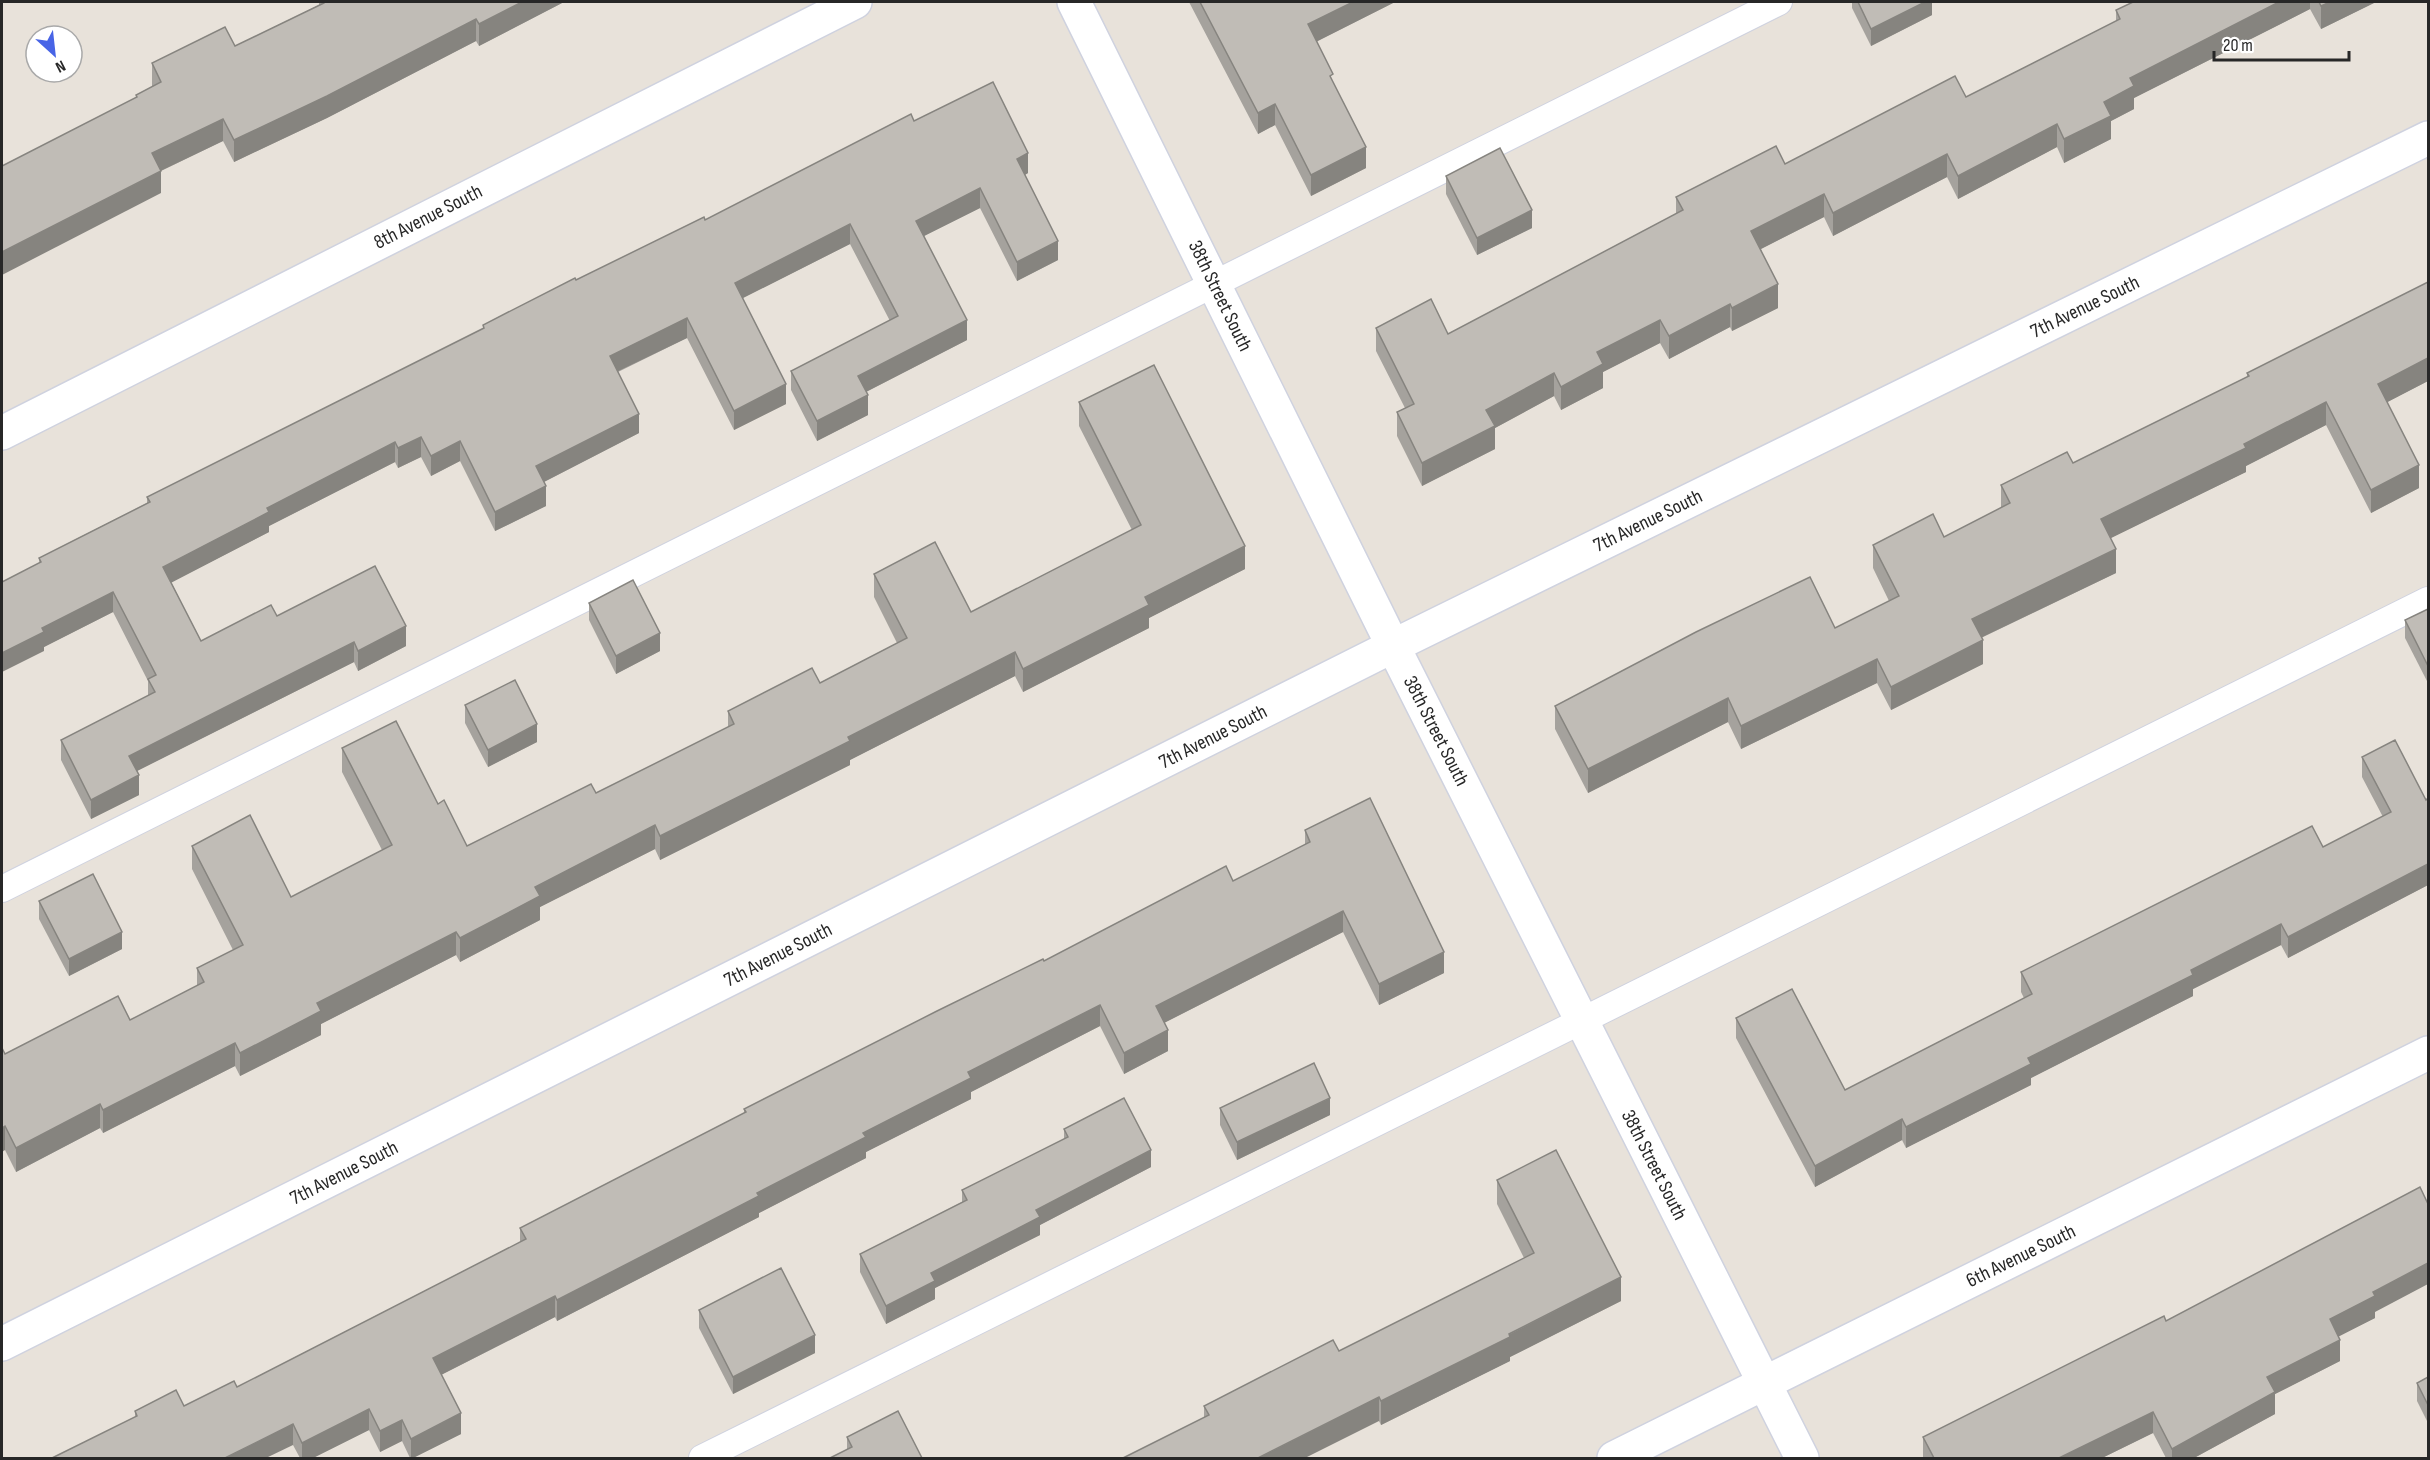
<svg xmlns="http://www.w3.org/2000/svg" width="2430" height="1460" font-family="'Sofia Sans Condensed',sans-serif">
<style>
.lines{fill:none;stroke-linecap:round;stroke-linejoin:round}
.service-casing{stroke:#cfd2df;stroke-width:28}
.minor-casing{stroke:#cfd2df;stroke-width:36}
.secondary-casing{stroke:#cfd2df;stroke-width:36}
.service{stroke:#fff;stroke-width:26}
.minor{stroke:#fff;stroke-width:33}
.secondary{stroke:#fff;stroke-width:33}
.wall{fill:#a5a29d}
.shaded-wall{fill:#86847f}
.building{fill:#c0bcb6;stroke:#86847f;stroke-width:1.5}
.labels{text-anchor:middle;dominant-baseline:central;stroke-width:4.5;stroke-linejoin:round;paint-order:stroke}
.street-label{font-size:20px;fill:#272727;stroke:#fff}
</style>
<rect width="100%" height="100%" fill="#e8e2da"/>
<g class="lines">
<defs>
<g id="service">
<polyline points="2,889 1779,2"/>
<polyline points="702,1458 2428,600"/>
</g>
<g id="minor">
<polyline points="2,433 855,2"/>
<polyline points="2,1344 1393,646 2428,138"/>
<polyline points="1614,1458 2428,1053"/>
</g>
<polyline id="secondary" points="1074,2 1393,646 1802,1458"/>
</defs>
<use href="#service" class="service-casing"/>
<use href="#minor" class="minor-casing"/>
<use href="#secondary" class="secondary-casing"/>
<use href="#service" class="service"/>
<use href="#minor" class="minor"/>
<use href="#secondary" class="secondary"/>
</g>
<g class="wall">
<polygon points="319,2 562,2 562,3 479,46 476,41 327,118 234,162 223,141 161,171 161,193 136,98 136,95 152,87 152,63 235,46 319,5"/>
<polygon points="1189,2 1395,2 1317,41 1366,168 1311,196 1275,125 1258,134"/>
<polygon points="1852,2 1932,2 1932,15 1871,46 1852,8"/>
<polygon points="2133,2 2376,2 2321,29 2310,9 2134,98 2134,109 2111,121 2111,139 2064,163 2057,147 1958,199 1947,177 1833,236 1824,217 1761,249 1778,308 1732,331 1730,327 1669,359 1660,343 1603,372 1603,388 1561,410 1554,396 1495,428 1495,449 1422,486 1397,436 1397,412 1405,408 1376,351 1376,328 1448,334 1676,214 1676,197 1785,164 1966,97 2116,21 2116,10"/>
<polygon points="914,121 1028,173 1025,175 1058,260 1017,281 980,208 924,236 967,340 866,392 868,415 817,441 791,390 791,371 890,321 850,244 743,298 786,404 734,430 687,338 618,372 639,433 544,482 546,506 495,531 460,461 431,476 421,457 398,468 395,462 269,526 269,532 171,582 201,641 277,616 406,646 358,671 354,662 137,771 139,795 91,819 61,760 61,740 148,696 148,681 113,612 44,647 44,651 39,558 147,503 147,497 483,329 483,325"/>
<polygon points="1446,176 1532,228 1477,255 1446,194"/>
<polygon points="2428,282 2428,381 2387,402 2419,488 2371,513 2326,425 2246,466 2246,472 2110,538 2116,573 1981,638 1983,664 1891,710 1877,683 1741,749 1728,722 1588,793 1555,729 1555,706 1835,628 1889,601 1873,568 1873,545 1944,537 2001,508 2001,485 2073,463 2247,377 2247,373"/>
<polygon points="1079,402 1245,569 1149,618 1149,628 1023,692 1015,676 850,760 850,765 660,860 655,849 540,907 540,920 460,962 456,955 321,1024 321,1035 240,1076 235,1066 103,1133 100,1128 16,1172 5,1150 5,1054 130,1020 197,986 197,968 233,950 192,869 192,846 291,897 382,850 342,772 342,748 438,804 467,846 596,793 728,727 728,711 820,683 897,643 874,597 874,574 971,612 1132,530 1079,426"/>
<polygon points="589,603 660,651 616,674 589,620"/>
<polygon points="2428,609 2428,683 2405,638 2405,620"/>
<polygon points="465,705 537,742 488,767 465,723"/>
<polygon points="2362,757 2426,800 2428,798 2428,885 2288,958 2281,945 2193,989 2193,996 2031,1078 2031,1085 1906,1148 1902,1140 1815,1187 1736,1038 1736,1018 1845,1090 2024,998 2021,992 2021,972 2323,847 2383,817 2362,777"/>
<polygon points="1305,830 1444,973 1379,1005 1343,932 1164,1023 1168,1051 1124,1074 1100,1026 971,1092 971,1099 866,1152 866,1158 759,1213 759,1217 557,1321 555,1317 441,1375 461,1434 413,1458 410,1458 402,1441 380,1452 369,1430 313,1458 300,1458 293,1445 135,1417 135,1411 184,1406 237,1387 520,1242 520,1228 744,1113 744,1109 1044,961 1233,881 1305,845"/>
<polygon points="39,901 122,949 69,976 39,919"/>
<polygon points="1220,1108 1330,1115 1237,1160 1220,1125"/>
<polygon points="1064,1129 1151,1167 1040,1225 1040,1235 935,1288 935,1299 886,1324 860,1272 860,1254 962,1202 962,1190 1064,1139"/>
<polygon points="1497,1180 1621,1301 1510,1357 1510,1361 1381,1425 1379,1421 1204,1418 1204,1406 1339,1351 1524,1258 1497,1204"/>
<polygon points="699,1310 815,1353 733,1394 699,1328"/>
<polygon points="2375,1312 2375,1318 2338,1336 2340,1361 2275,1394 2275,1414 2194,1458 2166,1458 2153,1433 2102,1458 1923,1458 1923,1437 2166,1321"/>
<polygon points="2428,1377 2428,1423 2417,1401 2417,1383"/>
<polygon points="847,1437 922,1458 847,1450"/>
</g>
<g class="shaded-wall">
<polygon points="522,2 562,2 562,3 479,46 479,24"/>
<polygon points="1353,2 1395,2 1308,46 1308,24"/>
<polygon points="1925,2 1932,2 1932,15 1871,46 1871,29"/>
<polygon points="2279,2 2310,2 2310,9 2134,98 2134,109 2111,121 2111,139 2064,163 2064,139 2130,78"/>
<polygon points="2330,2 2376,2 2321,29 2321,6"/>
<polygon points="476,19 476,41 327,118 234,162 234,140"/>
<polygon points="1275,104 1275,125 1258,134 1258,113"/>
<polygon points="223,119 223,141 152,175 152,153"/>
<polygon points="2057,124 2057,147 1958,199 1958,176"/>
<polygon points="1366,147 1366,168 1311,196 1311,175"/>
<polygon points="1028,153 1028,173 1017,179 1017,159"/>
<polygon points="1947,154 1947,177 1833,236 1833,213"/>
<polygon points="161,171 161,193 2,275 2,252"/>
<polygon points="980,188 980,208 916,240 916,221"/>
<polygon points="1824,194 1824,217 1751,254 1751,231"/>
<polygon points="1532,210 1532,228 1477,255 1477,238"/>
<polygon points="850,224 850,244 735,302 735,283"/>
<polygon points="1058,241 1058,260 1017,281 1017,262"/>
<polygon points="1778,284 1778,308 1732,331 1732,308"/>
<polygon points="1730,304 1730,327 1669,359 1669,336"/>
<polygon points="687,318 687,338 610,375 610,356"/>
<polygon points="967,320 967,340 858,396 858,376"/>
<polygon points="1660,320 1660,343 1603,372 1603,388 1561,410 1561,387 1597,352"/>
<polygon points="2428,358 2428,381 2378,407 2378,384"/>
<polygon points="1554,373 1554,396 1495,428 1495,449 1422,486 1422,463 1486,410"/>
<polygon points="786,384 786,404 734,430 734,411"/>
<polygon points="868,395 868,415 817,441 817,421"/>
<polygon points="2326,402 2326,425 2246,466 2246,472 2101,543 2101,519 2244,444"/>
<polygon points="639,414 639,433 536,486 536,466"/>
<polygon points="421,437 421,457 398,468 398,448"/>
<polygon points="460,441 460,461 431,476 431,456"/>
<polygon points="395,442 395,462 269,526 269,532 163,587 163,567 267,508"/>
<polygon points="2419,465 2419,488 2371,513 2371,490"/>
<polygon points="546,486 546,506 495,531 495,512"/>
<polygon points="1245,546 1245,569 1149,618 1149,628 1023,692 1023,669 1145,597"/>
<polygon points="2116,549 2116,573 1972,642 1972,619"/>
<polygon points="113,592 113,612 44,647 44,651 2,672 2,653 42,628"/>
<polygon points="406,626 406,646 358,671 358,651"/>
<polygon points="660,633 660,651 616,674 616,656"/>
<polygon points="1983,640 1983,664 1891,710 1891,687"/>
<polygon points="354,642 354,662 129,775 129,756"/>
<polygon points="1015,652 1015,676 850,760 850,765 660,860 660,836 848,737"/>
<polygon points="1877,659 1877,683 1741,749 1741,726"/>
<polygon points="1728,698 1728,722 1588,793 1588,769"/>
<polygon points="537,724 537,742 488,767 488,750"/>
<polygon points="139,775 139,795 91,819 91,800"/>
<polygon points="655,825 655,849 540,907 540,920 460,962 460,938 535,887"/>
<polygon points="2428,864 2428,885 2288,958 2288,937"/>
<polygon points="1343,911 1343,932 1156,1027 1156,1006"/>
<polygon points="2281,924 2281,945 2193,989 2193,996 2031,1078 2031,1085 1906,1148 1906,1127 2028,1058 2191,970"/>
<polygon points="122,932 122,949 69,976 69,959"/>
<polygon points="456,932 456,955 321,1024 321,1035 240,1076 240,1053 317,1003"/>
<polygon points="1444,952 1444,973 1379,1005 1379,984"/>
<polygon points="1100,1005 1100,1026 971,1092 971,1099 866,1152 866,1158 759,1213 759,1217 557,1321 557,1300 757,1193 968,1072"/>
<polygon points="1168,1030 1168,1051 1124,1074 1124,1053"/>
<polygon points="235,1043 235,1066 103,1133 103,1110"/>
<polygon points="1330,1098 1330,1115 1237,1160 1237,1142"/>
<polygon points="100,1104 100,1128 16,1172 16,1148"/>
<polygon points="1902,1119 1902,1140 1815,1187 1815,1166"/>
<polygon points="5,1126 5,1150 2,1152 2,1128"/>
<polygon points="1151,1150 1151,1167 1040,1225 1040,1235 935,1288 935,1299 886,1324 886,1306 931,1273 1036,1210"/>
<polygon points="2428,1263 2428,1284 2375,1312 2375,1318 2330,1341 2330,1319 2373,1292"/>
<polygon points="1621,1277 1621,1301 1510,1357 1510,1361 1381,1425 1381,1401"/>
<polygon points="555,1296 555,1317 433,1379 433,1358"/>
<polygon points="815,1335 815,1353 733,1394 733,1377"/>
<polygon points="2340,1340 2340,1361 2275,1394 2275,1414 2194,1458 2172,1458 2172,1449 2267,1377"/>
<polygon points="1379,1397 1379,1421 1305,1458 1258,1458"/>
<polygon points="369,1409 369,1430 313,1458 302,1458 302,1443"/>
<polygon points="2153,1412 2153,1433 2102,1458 2059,1458"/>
<polygon points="461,1413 461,1434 413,1458 411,1458 411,1439"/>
<polygon points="402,1420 402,1441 380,1452 380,1431"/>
<polygon points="293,1424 293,1445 266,1458 225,1458"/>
</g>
<g class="building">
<polygon points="324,2 522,2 479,24 476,19 327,96 234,140 223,119 152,153 161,171 2,252 2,166 137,97 136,95 161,82 152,63 225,27 235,46 324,3"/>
<polygon points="1200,2 1353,2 1308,24 1333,74 1330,76 1366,147 1311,175 1275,104 1258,113"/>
<polygon points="1858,2 1925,2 1871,29"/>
<polygon points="2133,2 2279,2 2130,78 2134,86 2104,102 2111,116 2064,139 2057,124 1958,176 1947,154 1833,213 1824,194 1751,231 1778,284 1732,308 1730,304 1669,336 1660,320 1597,352 1603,364 1561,387 1554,373 1486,410 1495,426 1422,463 1397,412 1414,404 1376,328 1431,299 1448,334 1683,210 1676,197 1776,146 1785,164 1955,76 1966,97 2120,19 2116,10"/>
<polygon points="2319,2 2330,2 2321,6"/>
<polygon points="993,82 1028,153 1017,159 1058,241 1017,262 980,188 916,221 967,320 858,376 868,395 817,421 791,371 898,316 850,224 735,283 786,384 734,411 687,318 610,356 639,414 536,466 546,486 495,512 460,441 431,456 421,437 398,448 395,442 267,508 269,512 163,567 201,641 271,605 277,616 375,566 406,626 358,651 354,642 129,756 139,775 91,800 61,740 155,692 148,679 156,675 113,592 42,628 44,632 2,653 2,582 41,562 39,558 150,502 147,497 484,328 483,325 575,278 576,280 704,217 705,220 911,114 914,121"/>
<polygon points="1500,148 1532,210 1477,238 1446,176"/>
<polygon points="2428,282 2428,358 2378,384 2419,465 2371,490 2326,402 2244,444 2246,448 2101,519 2116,549 1972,619 1983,640 1891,687 1877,659 1741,726 1728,698 1588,769 1555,706 1696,632 1810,577 1835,628 1899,596 1873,545 1933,514 1944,537 2010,503 2001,485 2067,452 2073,463 2249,376 2247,373"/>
<polygon points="1154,365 1245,546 1145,597 1149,605 1023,669 1015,652 848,737 850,741 660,836 655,825 535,887 540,896 460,938 456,932 317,1003 321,1011 240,1053 235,1043 103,1110 100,1104 16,1148 5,1126 2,1128 2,1048 5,1054 118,996 130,1020 204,982 197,968 243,945 192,846 250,815 291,897 392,845 342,748 396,721 438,804 444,800 467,846 591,784 596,793 734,724 728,711 812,668 820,683 907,638 874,574 935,542 971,612 1141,525 1079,402"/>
<polygon points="633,580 660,633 616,656 589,603"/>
<polygon points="2428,609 2428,666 2405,620"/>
<polygon points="515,680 537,724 488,750 465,705"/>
<polygon points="2395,740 2426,800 2428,798 2428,864 2288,937 2281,924 2191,970 2193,975 2028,1058 2031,1064 1906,1127 1902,1119 1815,1166 1736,1018 1792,989 1845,1090 2032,994 2021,972 2312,826 2323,847 2391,812 2362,757"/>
<polygon points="1370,798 1444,952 1379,984 1343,911 1156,1006 1168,1030 1124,1053 1100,1005 968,1072 971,1078 863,1133 866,1137 757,1193 759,1196 557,1300 555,1296 433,1358 461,1413 411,1439 402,1420 380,1431 369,1409 302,1443 293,1424 225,1458 52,1458 137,1416 135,1411 176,1390 184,1406 234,1381 237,1387 526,1239 520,1228 746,1112 744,1109 937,1011 1043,959 1044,961 1226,866 1233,881 1310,842 1305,830"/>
<polygon points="93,874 122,932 69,959 39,901"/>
<polygon points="1314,1063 1330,1098 1237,1142 1220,1108"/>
<polygon points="1124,1098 1151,1150 1036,1210 1040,1217 931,1273 935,1281 886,1306 860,1254 967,1200 962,1190 1068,1137 1064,1129"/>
<polygon points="1556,1150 1621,1277 1509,1334 1510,1337 1381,1401 1379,1397 1258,1458 1123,1458 1209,1415 1204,1406 1333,1340 1339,1351 1534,1253 1497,1180"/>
<polygon points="2420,1187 2428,1204 2428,1263 2373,1292 2375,1296 2330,1319 2340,1340 2267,1377 2275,1392 2172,1449 2153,1412 2059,1458 1934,1458 1923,1437 2164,1316 2166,1321"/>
<polygon points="781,1268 815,1335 733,1377 699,1310"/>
<polygon points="2428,1377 2428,1405 2417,1383"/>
<polygon points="898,1411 922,1458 830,1458 852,1447 847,1437"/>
</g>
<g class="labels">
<g class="street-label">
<text transform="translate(428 217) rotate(-27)">8th Avenue South</text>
<text transform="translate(1220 296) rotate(64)">38th Street South</text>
<text transform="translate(2085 307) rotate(-26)">7th Avenue South</text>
<text transform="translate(1648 521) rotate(-26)">7th Avenue South</text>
<text transform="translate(1436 731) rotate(63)">38th Street South</text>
<text transform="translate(1213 737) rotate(-27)">7th Avenue South</text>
<text transform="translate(778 955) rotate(-27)">7th Avenue South</text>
<text transform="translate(1654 1165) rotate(63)">38th Street South</text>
<text transform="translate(344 1173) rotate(-27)">7th Avenue South</text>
<text transform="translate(2021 1256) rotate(-26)">6th Avenue South</text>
</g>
</g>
<rect width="2430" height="1460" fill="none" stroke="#272727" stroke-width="6"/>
<g transform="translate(54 54) rotate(153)"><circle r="28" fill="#ffffff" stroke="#a9a9a9" stroke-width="1.5"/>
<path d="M0-4.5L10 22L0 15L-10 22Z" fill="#4864e6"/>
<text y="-9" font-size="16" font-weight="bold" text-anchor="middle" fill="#272727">N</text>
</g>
<path d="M2214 51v9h135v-9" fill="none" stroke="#272727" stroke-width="3"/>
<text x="2223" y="51" font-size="18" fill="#272727" stroke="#ffffff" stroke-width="4.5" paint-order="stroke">20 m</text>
</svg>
